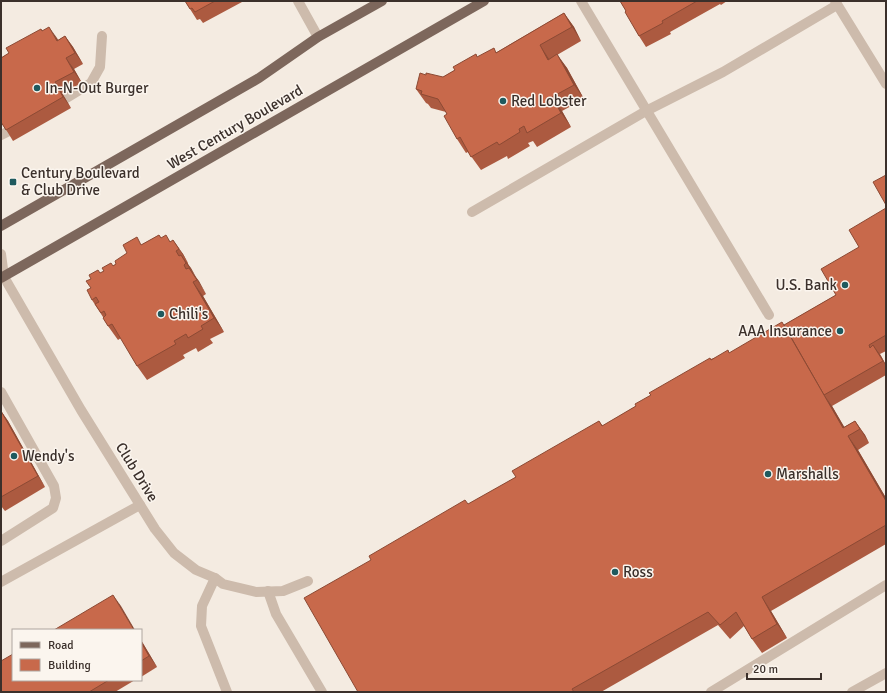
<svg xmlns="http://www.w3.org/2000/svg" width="887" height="693" font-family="Signika,sans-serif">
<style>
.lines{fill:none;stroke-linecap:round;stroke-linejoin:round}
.minor{stroke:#cdbbac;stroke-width:10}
.major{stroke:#7d675c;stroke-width:10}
.wall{fill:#ac5a40}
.shaded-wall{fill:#8c4a34}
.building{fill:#c8694b;stroke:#8c4a34}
.poi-dot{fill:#1f5a5e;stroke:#fbf5ee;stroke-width:1.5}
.labels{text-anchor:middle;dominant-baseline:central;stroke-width:3;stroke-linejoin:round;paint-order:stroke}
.poi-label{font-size:15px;fill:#3b302b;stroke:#fbf5ee;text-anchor:start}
.street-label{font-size:15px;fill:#3b302b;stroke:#fbf5ee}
</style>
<rect width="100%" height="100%" fill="#f4ebe1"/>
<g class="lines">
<g class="minor">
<polyline points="298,1 318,37"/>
<polyline points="581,1 769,315"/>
<polyline points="835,1 886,84"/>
<polyline points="55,105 91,83 100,67 102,36"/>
<polyline points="1,135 19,126"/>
<polyline points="472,212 646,111 723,72 837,5"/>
<polyline points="1,254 4,277 81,410 155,529 174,553 196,570 215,578 223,584 256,592 283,591 308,581"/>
<polyline points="1,392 54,486 56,498 53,508 1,541"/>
<polyline points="215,578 202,606 201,626 227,692"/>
<polyline points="1,582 140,505"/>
<polyline points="268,591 276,614 322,692"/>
<polyline points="711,692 886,585"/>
<polyline points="852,692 886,673"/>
</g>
<g class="major">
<polyline points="1,226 259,78 318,37 382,1"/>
<polyline points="1,278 484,1"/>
</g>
</g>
<g class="wall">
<polygon points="185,1 241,1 242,2 203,23 200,19 197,20"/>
<polygon points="620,1 727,1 721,5 720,4 670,32 671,34 646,47 639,36 626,11"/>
<polygon points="564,13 574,27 581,41 557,55 567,68 584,99 562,111 571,127 537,147 533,141 528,143 530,146 508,159 507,156 481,170 468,152 466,153 457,139 446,112 431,108 428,104 426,103 416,89 426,75 443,77 478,57 497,52"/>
<polygon points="42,30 58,40 65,36 73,47 83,64 74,69 82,83 62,93 71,108 13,141 2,123 1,123 1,58 9,53"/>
<polygon points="886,208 886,351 880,354 886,365 886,375 832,406 844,427 855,421 865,435 869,443 858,450 886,498 886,544 771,611 787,638 762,653 752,639 744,626 730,639 718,625 601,692 358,692 371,560 516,477 599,421 603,426 636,406 711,359 730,353 784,325 836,295 859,247"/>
<polygon points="159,235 161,238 171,242 173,240 183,254 188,263 188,264 206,294 203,296 224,332 210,339 213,343 198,352 196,348 183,355 185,358 147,380 137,366 121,338 118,340 108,326 103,317 92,300 91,288 101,273 116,264 127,253"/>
<polygon points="1,411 8,421 45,487 5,511 1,506"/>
<polygon points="141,640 157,667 141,677"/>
<polygon points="13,680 135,680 115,692 1,692"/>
</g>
<g class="shaded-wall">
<polygon points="564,13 574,27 581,41 572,27"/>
<polygon points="49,27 57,38 65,52 57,41"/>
<polygon points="65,36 73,47 83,64 75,53"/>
<polygon points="540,45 549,59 548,60"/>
<polygon points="557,54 567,68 584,99 574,85"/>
<polygon points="66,58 74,69 82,83 74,72"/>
<polygon points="55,82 62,93 71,108 63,97"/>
<polygon points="552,97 562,111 571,127 561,113"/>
<polygon points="173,240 183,254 188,263 179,249"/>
<polygon points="181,255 191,268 196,277 186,263"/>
<polygon points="189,268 199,281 206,294 197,280"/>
<polygon points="193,282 203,296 224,332 214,318"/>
<polygon points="873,345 881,356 886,365 886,366"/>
<polygon points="824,395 832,406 849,435 843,428"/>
<polygon points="1,411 8,421 45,487 38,476"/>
<polygon points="855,421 865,435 869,443 860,429"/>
<polygon points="848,436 858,450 886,498 886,501"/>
<polygon points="113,595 121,606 135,630 134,630"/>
<polygon points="762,597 771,611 787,638 777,624"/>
<polygon points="141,640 157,667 149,656 141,642"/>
</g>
<g class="building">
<polygon points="185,1 215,1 195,12 192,8 190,9"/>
<polygon points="620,1 697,1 662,21 663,23 639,36 625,12 626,11"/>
<polygon points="564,13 572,27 540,45 548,60 557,54 574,85 552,97 561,113 527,133 524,126 519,129 520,132 499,145 497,142 471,157 460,137 457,139 444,116 447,114 438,99 421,94 422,91 416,89 420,73 426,75 426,73 443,77 455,70 453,67 476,54 477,57 494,48 496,53"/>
<polygon points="49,27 57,41 65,36 75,53 66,58 74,72 55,82 63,97 6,130 1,122 1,58 9,53 6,48 41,29 42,31"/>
<polygon points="886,175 886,205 873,182"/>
<polygon points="886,208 886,335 869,345 870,348 873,345 883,361 824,395 784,325 836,295 821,269 859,247 849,230"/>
<polygon points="159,235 161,238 166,235 170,242 173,240 179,249 176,251 179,256 181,255 186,263 184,265 186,269 189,268 197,280 193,282 214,318 201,326 203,329 188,338 186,334 174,341 176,344 137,366 112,324 108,326 103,318 106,315 104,311 101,313 95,304 99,302 96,297 92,300 87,290 91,288 86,281 91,279 89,275 98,270 100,273 104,271 102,268 111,263 113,266 116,264 115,261 127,253 123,245 137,237 141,245"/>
<polygon points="782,322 843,428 855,421 860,429 848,436 886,501 886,525 762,597 777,624 752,639 736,612 720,625 708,612 572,689 574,692 358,692 304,598 371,560 369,556 465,500 468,504 516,477 512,471 599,421 602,426 636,406 635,404 651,395 649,393 710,358 711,360 728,350 729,353"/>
<polygon points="1,411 38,476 1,497"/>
<polygon points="113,595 134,630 54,630"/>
<polygon points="141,642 149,656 141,661"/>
<polygon points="13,654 13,680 109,680 89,692 1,692 1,661"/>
</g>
<g class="poi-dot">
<circle cx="37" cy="88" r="4"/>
<circle cx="503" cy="101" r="4"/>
<rect x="9" y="178" width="8" height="8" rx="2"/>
<circle cx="845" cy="285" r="4"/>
<circle cx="161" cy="314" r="4"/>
<circle cx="840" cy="331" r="4"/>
<circle cx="14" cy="456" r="4"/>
<circle cx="768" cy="474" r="4"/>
<circle cx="615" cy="572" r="4"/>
</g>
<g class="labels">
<g class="poi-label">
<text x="45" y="88">In-N-Out Burger</text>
<text x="511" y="101">Red Lobster</text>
<text x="21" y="173">Century Boulevard<tspan x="21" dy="17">&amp; Club Drive</tspan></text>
<text x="837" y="285" text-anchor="end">U.S. Bank</text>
<text x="169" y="314">Chili's</text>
<text x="832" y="331" text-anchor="end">AAA Insurance</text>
<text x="22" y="456">Wendy's</text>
<text x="776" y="474">Marshalls</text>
<text x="623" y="572">Ross</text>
</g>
<g class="street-label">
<text transform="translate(235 127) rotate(-30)">West Century Boulevard</text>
<text transform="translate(137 472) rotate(58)">Club Drive</text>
</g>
</g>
<rect width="887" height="693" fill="none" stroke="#3b302b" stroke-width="4"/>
<rect x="12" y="629" width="130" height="52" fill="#fbf5ee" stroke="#aea6a0"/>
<rect x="20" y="642" width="20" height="6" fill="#7d675c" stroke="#aea6a0"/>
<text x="48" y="649" font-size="12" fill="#3b302b">Road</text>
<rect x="20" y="659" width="20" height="12" fill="#c8694b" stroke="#aea6a0"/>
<text x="48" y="669" font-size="12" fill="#3b302b">Building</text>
<path d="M747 673v6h74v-6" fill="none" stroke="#3b302b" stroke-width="2"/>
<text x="753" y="673" font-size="12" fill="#3b302b" stroke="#fbf5ee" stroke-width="3" paint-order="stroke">20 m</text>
</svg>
